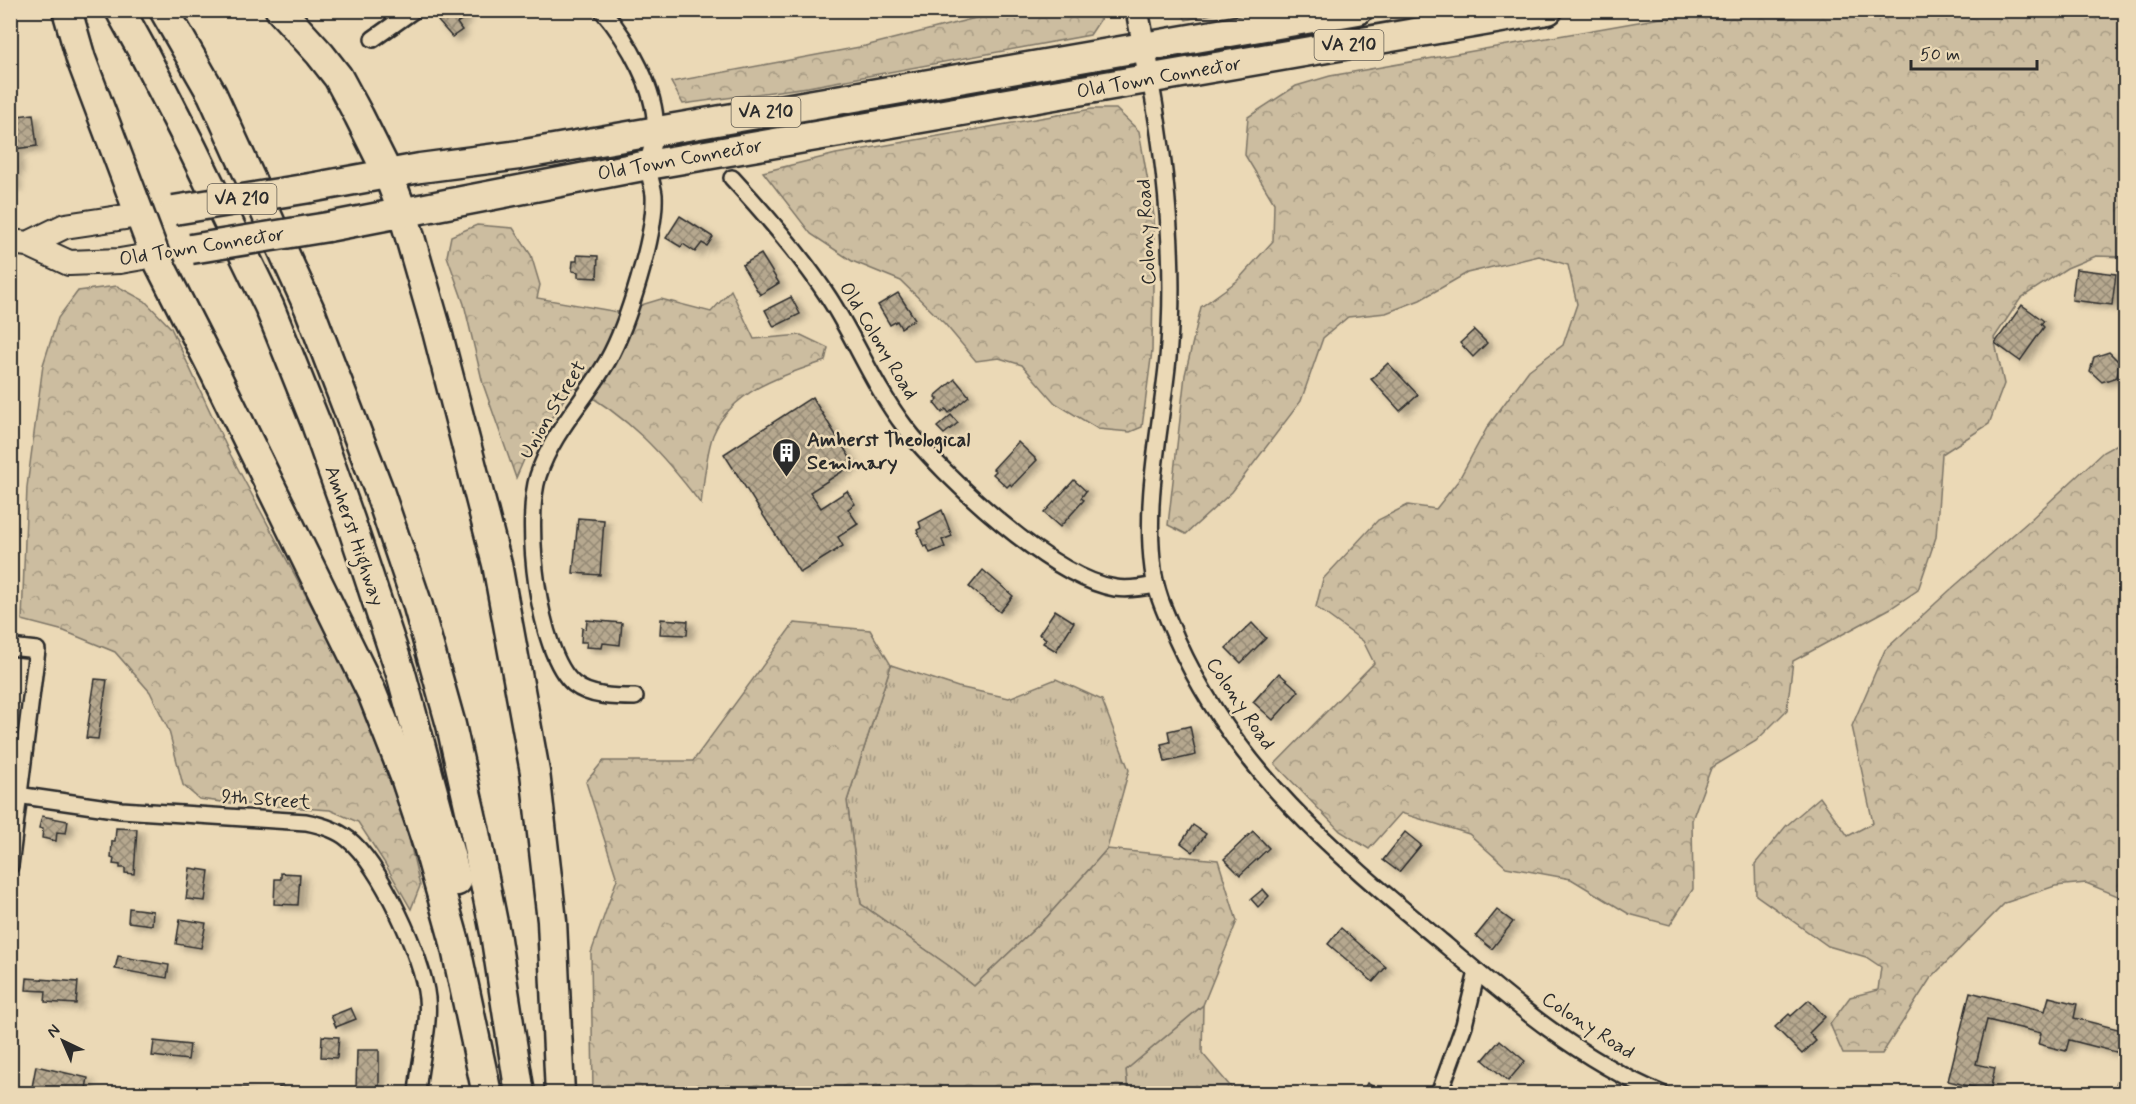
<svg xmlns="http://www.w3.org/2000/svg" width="2136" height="1104" font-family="Mynerve,sans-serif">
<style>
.grass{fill:url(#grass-tufts);stroke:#7c7466;stroke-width:1.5}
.forest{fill:url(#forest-crowns);stroke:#7c7466;stroke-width:1.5}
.building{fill:url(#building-cross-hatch);stroke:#2b2b2b;stroke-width:1.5;filter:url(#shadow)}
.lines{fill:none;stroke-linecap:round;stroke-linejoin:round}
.street-casing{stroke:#2b2b2b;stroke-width:20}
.secondary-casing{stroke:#2b2b2b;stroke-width:26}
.primary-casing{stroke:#2b2b2b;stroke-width:28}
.highway-casing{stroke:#2b2b2b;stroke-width:33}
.street{stroke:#ebd9b6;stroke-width:15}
.secondary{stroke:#ebd9b6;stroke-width:21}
.primary{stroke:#ebd9b6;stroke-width:24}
.highway{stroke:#ebd9b6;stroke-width:28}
.highway-bridge-casing{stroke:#2b2b2b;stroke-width:33;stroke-linecap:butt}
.highway-bridge{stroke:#ebd9b6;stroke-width:28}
.labels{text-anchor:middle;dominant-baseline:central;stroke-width:5;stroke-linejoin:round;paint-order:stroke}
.shield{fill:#ebd9b6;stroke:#655f55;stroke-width:1.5}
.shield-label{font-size:18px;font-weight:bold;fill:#2b2b2b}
.street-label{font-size:20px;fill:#2b2b2b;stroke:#ebd9b6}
.poi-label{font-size:20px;font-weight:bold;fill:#2b2b2b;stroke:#ebd9b6;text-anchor:start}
</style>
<defs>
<pattern id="grass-tufts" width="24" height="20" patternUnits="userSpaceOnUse" patternTransform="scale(1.5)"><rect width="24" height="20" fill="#ccbda0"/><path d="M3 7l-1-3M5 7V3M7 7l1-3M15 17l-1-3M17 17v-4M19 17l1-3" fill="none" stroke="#a69a83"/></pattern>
<pattern id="forest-crowns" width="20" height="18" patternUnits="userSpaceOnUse" patternTransform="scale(1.5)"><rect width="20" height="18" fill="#ccbda0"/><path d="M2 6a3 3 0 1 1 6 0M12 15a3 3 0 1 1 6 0" fill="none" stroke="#a69a83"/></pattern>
<pattern id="building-cross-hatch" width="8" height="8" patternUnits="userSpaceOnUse" patternTransform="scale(1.5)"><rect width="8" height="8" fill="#b6a88f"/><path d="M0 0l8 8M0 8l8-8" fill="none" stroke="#948975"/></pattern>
<filter id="shadow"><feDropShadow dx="6" dy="4" stdDeviation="3" flood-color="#0004"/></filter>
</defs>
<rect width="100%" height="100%" fill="#ebd9b6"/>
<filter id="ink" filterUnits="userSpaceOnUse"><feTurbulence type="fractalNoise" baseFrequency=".0167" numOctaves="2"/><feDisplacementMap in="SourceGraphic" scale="12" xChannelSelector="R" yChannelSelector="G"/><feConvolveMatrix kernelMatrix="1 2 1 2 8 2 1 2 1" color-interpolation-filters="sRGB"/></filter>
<g filter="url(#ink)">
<g class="grass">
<polygon points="891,665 958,687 1009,698 1056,679 1102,700 1129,770 1107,849 1047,917 974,986 949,966 861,904 847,801"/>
<polygon points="1203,1005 1202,1053 1236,1093 1128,1093 1126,1070"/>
</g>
<g class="forest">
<polygon points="1003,11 1106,11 1090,35 808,87 683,104 671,82 865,46"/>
<polygon points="1180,11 1225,11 1186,20"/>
<polygon points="1701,11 2125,11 2126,257 2096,256 2067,268 2021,298 1994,338 2004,384 1989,424 1942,454 1936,537 1918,590 1891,608 1793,661 1787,710 1756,741 1711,768 1692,820 1693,889 1670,925 1629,914 1571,879 1506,867 1469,834 1401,813 1369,849 1340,831 1275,764 1374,663 1363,641 1316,607 1323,579 1378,520 1408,505 1436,509 1458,481 1488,426 1529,370 1563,345 1577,304 1568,265 1539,256 1467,273 1420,300 1386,313 1348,317 1323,338 1301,401 1232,492 1186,534 1168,525 1185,375 1201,307 1237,281 1273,241 1274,203 1245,155 1248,117 1296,86 1330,76"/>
<polygon points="1092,109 1116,109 1139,131 1154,216 1152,351 1142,427 1130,432 1098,429 1055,403 1022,365 999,358 976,361 945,324 901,281 852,261 811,234 763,172 836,154"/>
<path d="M477,225L513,228L531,255L540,285L537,298L618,312L661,299L711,312L731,290L754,339L801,335L828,348L825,361C783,375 732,390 713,435C707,451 703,486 701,504C662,453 629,417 573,386L526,455L516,478L483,384L464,304L447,256L451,236Z"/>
<polygon points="117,286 145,301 171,328 229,452 357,691 402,808 420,886 411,909 384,862 358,822 330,810 230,803 199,799 183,785 169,731 150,692 115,652 64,631 22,620 27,487 43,365 58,318 78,291"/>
<polygon points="2125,440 2125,899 2086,883 2055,886 2005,903 1930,979 1882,1054 1843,1054 1830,1024 1850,997 1878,990 1881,967 1866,957 1828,946 1756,895 1755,864 1786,826 1820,797 1848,836 1873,823 1852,726 1885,650 1950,590 2030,520 2103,452"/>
<polygon points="794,623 870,630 891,665 847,801 861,904 949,966 974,986 1047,917 1107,849 1218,860 1237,921 1203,1005 1126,1070 1128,1093 593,1093 591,953 617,879 586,782 603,761 693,761"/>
</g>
<g class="building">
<polygon points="445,10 461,10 466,17 457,23 462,30 452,37 438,21 440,19 437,15"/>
<polygon points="33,114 37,146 15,149 17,169 13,169 15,186 10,186 10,117"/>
<polygon points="680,216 713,237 707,246 702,243 695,252 683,244 681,247 666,238"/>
<polygon points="761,254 779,283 760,295 742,265"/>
<polygon points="577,255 598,256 597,278 578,277 578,272 572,271 573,261 577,261"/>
<polygon points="2076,269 2116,274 2112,305 2072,300"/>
<polygon points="898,293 915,319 901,328 897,321 890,325 878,305"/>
<polygon points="791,297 800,314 774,327 765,310"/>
<polygon points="2022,305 2044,321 2041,324 2044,327 2020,361 1995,343"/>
<polygon points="1474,330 1487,343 1473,357 1460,343"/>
<polygon points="2109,352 2120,363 2117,377 2102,382 2090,371 2094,357"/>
<polygon points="1388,363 1418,395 1400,411 1371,379"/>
<polygon points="955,379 969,396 949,413 946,409 942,413 934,403 938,399 935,396"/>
<polygon points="812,397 854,464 810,492 821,508 847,491 855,504 848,509 858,524 838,537 843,546 800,573 724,454"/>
<polygon points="951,415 958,423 944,434 937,427"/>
<polygon points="1018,442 1037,460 1012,486 1010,484 1007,487 993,474 996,471 993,469"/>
<polygon points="1074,480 1086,491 1081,498 1084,500 1060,527 1044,513"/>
<polygon points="942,510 952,536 942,540 945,547 930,553 927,546 924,547 917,530 921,528 919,522"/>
<polygon points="578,518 604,520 600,575 573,573"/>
<polygon points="983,570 1013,596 1000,612 969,587"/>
<polygon points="1055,610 1074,622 1056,651 1043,643 1046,639 1039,634"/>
<polygon points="661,619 688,621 687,635 660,634"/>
<polygon points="587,620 622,623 620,645 603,643 602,648 586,647 587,642 581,642 582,628 586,629"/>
<polygon points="1252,623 1266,638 1241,663 1226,648"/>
<polygon points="1279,673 1299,691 1273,720 1253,702"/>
<polygon points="95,679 107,680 98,739 86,738"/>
<polygon points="1190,726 1196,755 1165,762 1161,744 1170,742 1168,731"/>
<polygon points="42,816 68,821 66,833 57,832 56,841 42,838 43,829 39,828"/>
<polygon points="1193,825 1206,834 1193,852 1181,843"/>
<polygon points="116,828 137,829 134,874 125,873 125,868 120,868 120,865 113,864 114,859 111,858 112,841 115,841"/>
<polygon points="1253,831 1269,848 1240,875 1224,859"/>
<polygon points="1405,832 1421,845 1399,872 1383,860"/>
<polygon points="190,868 209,871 205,901 186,899"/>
<polygon points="281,873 300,874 298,905 274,904 275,879 281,879"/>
<polygon points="1263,889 1269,896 1258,907 1251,899"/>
<polygon points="129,908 153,911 152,925 128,922"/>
<polygon points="1497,910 1513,922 1492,949 1476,936"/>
<polygon points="180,919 206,923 201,948 176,944"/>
<polygon points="1341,928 1386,967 1373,982 1328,944"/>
<polygon points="118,956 169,965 167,978 115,969"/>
<polygon points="27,978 78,982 76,1004 45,1002 46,991 26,990"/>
<polygon points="1970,992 2045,1011 2049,997 2077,1004 2074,1018 2126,1031 2126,1094 2114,1094 2124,1054 2069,1040 2066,1051 2038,1044 2041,1033 1987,1020 1976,1064 1995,1068 1990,1091 1948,1081"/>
<polygon points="1809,1000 1825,1017 1809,1033 1816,1041 1802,1054 1775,1027 1789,1014 1791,1016"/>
<polygon points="351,1008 356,1019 336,1027 331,1016"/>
<polygon points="322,1036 339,1037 337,1058 321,1057"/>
<polygon points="1500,1040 1525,1061 1508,1081 1483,1060"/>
<polygon points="154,1041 190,1045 188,1060 152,1056"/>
<polygon points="357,1050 379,1050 379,1089 356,1088"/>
<polygon points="36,1066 88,1078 85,1094 52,1094 52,1092 32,1087"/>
<polygon points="1367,1083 1386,1094 1361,1094"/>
<polygon points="279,1087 310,1090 310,1094 278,1094"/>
<rect x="207" y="1088" width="40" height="6"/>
<polygon points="156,1090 177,1094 156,1094"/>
</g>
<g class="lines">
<defs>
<g id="street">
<path d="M602,10C627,39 659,93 655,133C654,143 649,154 648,164C648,174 653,185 654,195C656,234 627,326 608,360C586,399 552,432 538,476C524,520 537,653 574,684C590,697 615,697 635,697"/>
<polyline points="373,39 414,10"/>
<path d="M1150,79C1167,170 1176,265 1168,358C1161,429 1144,498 1153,569C1156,595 1167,616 1177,640C1236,771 1334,852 1442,942C1510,1000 1578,1059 1662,1094"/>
<path d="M732,178C767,216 801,255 829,298C856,340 874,387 905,427C944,477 1052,578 1115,588C1129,590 1141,588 1155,585"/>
<polyline points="10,647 37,650 10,866"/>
<path d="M10,794L121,810L306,822C321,825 336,829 348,839C380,864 423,958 427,998C430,1030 419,1061 417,1094"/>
<polyline points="1439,1094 1464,1025 1477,972"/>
</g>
<polyline id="secondary" points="1137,10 1150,79"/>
<g id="primary">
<polyline points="10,242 28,244 69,263 120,261 155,255"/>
<polyline points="28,244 65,226 139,215"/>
</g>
<g id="highway">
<polyline points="67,10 81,59 155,255 215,373 372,693 405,777 428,846 454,939 487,1094"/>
<polyline points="120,10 142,50 192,148 269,306 315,421 350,520 402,677 457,881"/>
<polyline points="164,10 212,94 309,308 378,488 417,603 451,725 474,828 495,933 520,1094"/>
<polyline points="280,10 320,54 338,77 359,116 388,174 403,213 437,331 497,564 535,772 552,921 560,1094"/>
<polyline points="310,188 420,168 519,155 1358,10"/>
<polyline points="328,227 648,165 1548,10"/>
</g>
</defs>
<use href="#street" class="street-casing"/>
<use href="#secondary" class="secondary-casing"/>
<use href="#primary" class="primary-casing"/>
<use href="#highway" class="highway-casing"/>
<use href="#street" class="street"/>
<use href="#secondary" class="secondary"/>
<use href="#primary" class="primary"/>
<use href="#highway" class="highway"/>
<defs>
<g id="highway-bridge">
<polyline points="174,210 310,188"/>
<polyline points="191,249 328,227"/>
</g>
</defs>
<use href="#highway-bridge" class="highway-bridge-casing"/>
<use href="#highway-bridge" class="highway-bridge"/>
</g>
</g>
<defs>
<symbol id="building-pin" viewBox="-11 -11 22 30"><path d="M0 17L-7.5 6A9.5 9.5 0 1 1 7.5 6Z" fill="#2b2b2b" stroke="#ebd9b6"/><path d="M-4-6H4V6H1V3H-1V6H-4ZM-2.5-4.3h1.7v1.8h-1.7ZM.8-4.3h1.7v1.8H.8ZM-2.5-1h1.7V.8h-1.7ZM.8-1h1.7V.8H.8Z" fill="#fff"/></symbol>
</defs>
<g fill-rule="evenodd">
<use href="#building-pin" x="770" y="436" width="33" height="45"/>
</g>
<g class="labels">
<g class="shield">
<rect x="1314.5" y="30" width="69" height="30" rx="4.5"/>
<rect x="731.5" y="97" width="69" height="30" rx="4.5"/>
<rect x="207.5" y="184" width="69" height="30" rx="4.5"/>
</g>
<g class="shield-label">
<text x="1349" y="45">VA 210</text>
<text x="766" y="112">VA 210</text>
<text x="242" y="199">VA 210</text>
</g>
<g class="street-label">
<text transform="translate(1159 78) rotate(-10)">Old Town Connector</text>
<text transform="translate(680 160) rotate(-10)">Old Town Connector</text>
<text transform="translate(1147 232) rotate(-93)">Colony Road</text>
<text transform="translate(202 247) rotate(-9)">Old Town Connector</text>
<text transform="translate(878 341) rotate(59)">Old Colony Road</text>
<text transform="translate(553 410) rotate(-59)">Union Street</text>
<text transform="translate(354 536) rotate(71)">Amherst Highway</text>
<text transform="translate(1240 704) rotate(56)">Colony Road</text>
<text transform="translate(266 800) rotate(4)">9th Street</text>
<text transform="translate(1588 1026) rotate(33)">Colony Road</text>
</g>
<g class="poi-label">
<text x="807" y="440">Amherst Theological<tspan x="807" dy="23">Seminary</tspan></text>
</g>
</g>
<rect width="2136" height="1104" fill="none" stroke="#ebd9b6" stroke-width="36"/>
<rect x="18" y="18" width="2100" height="1068" fill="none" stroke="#2b2b2b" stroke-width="2" filter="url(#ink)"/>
<g transform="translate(63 1041) rotate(316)" stroke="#ebd9b6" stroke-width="4.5" paint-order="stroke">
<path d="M0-4.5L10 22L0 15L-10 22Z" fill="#2b2b2b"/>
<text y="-9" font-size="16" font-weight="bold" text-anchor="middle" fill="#2b2b2b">N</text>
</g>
<path d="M1911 60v9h126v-9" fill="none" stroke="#2b2b2b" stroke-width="3"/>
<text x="1920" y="60" font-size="18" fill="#2b2b2b" stroke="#ebd9b6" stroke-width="4.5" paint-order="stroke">50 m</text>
</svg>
